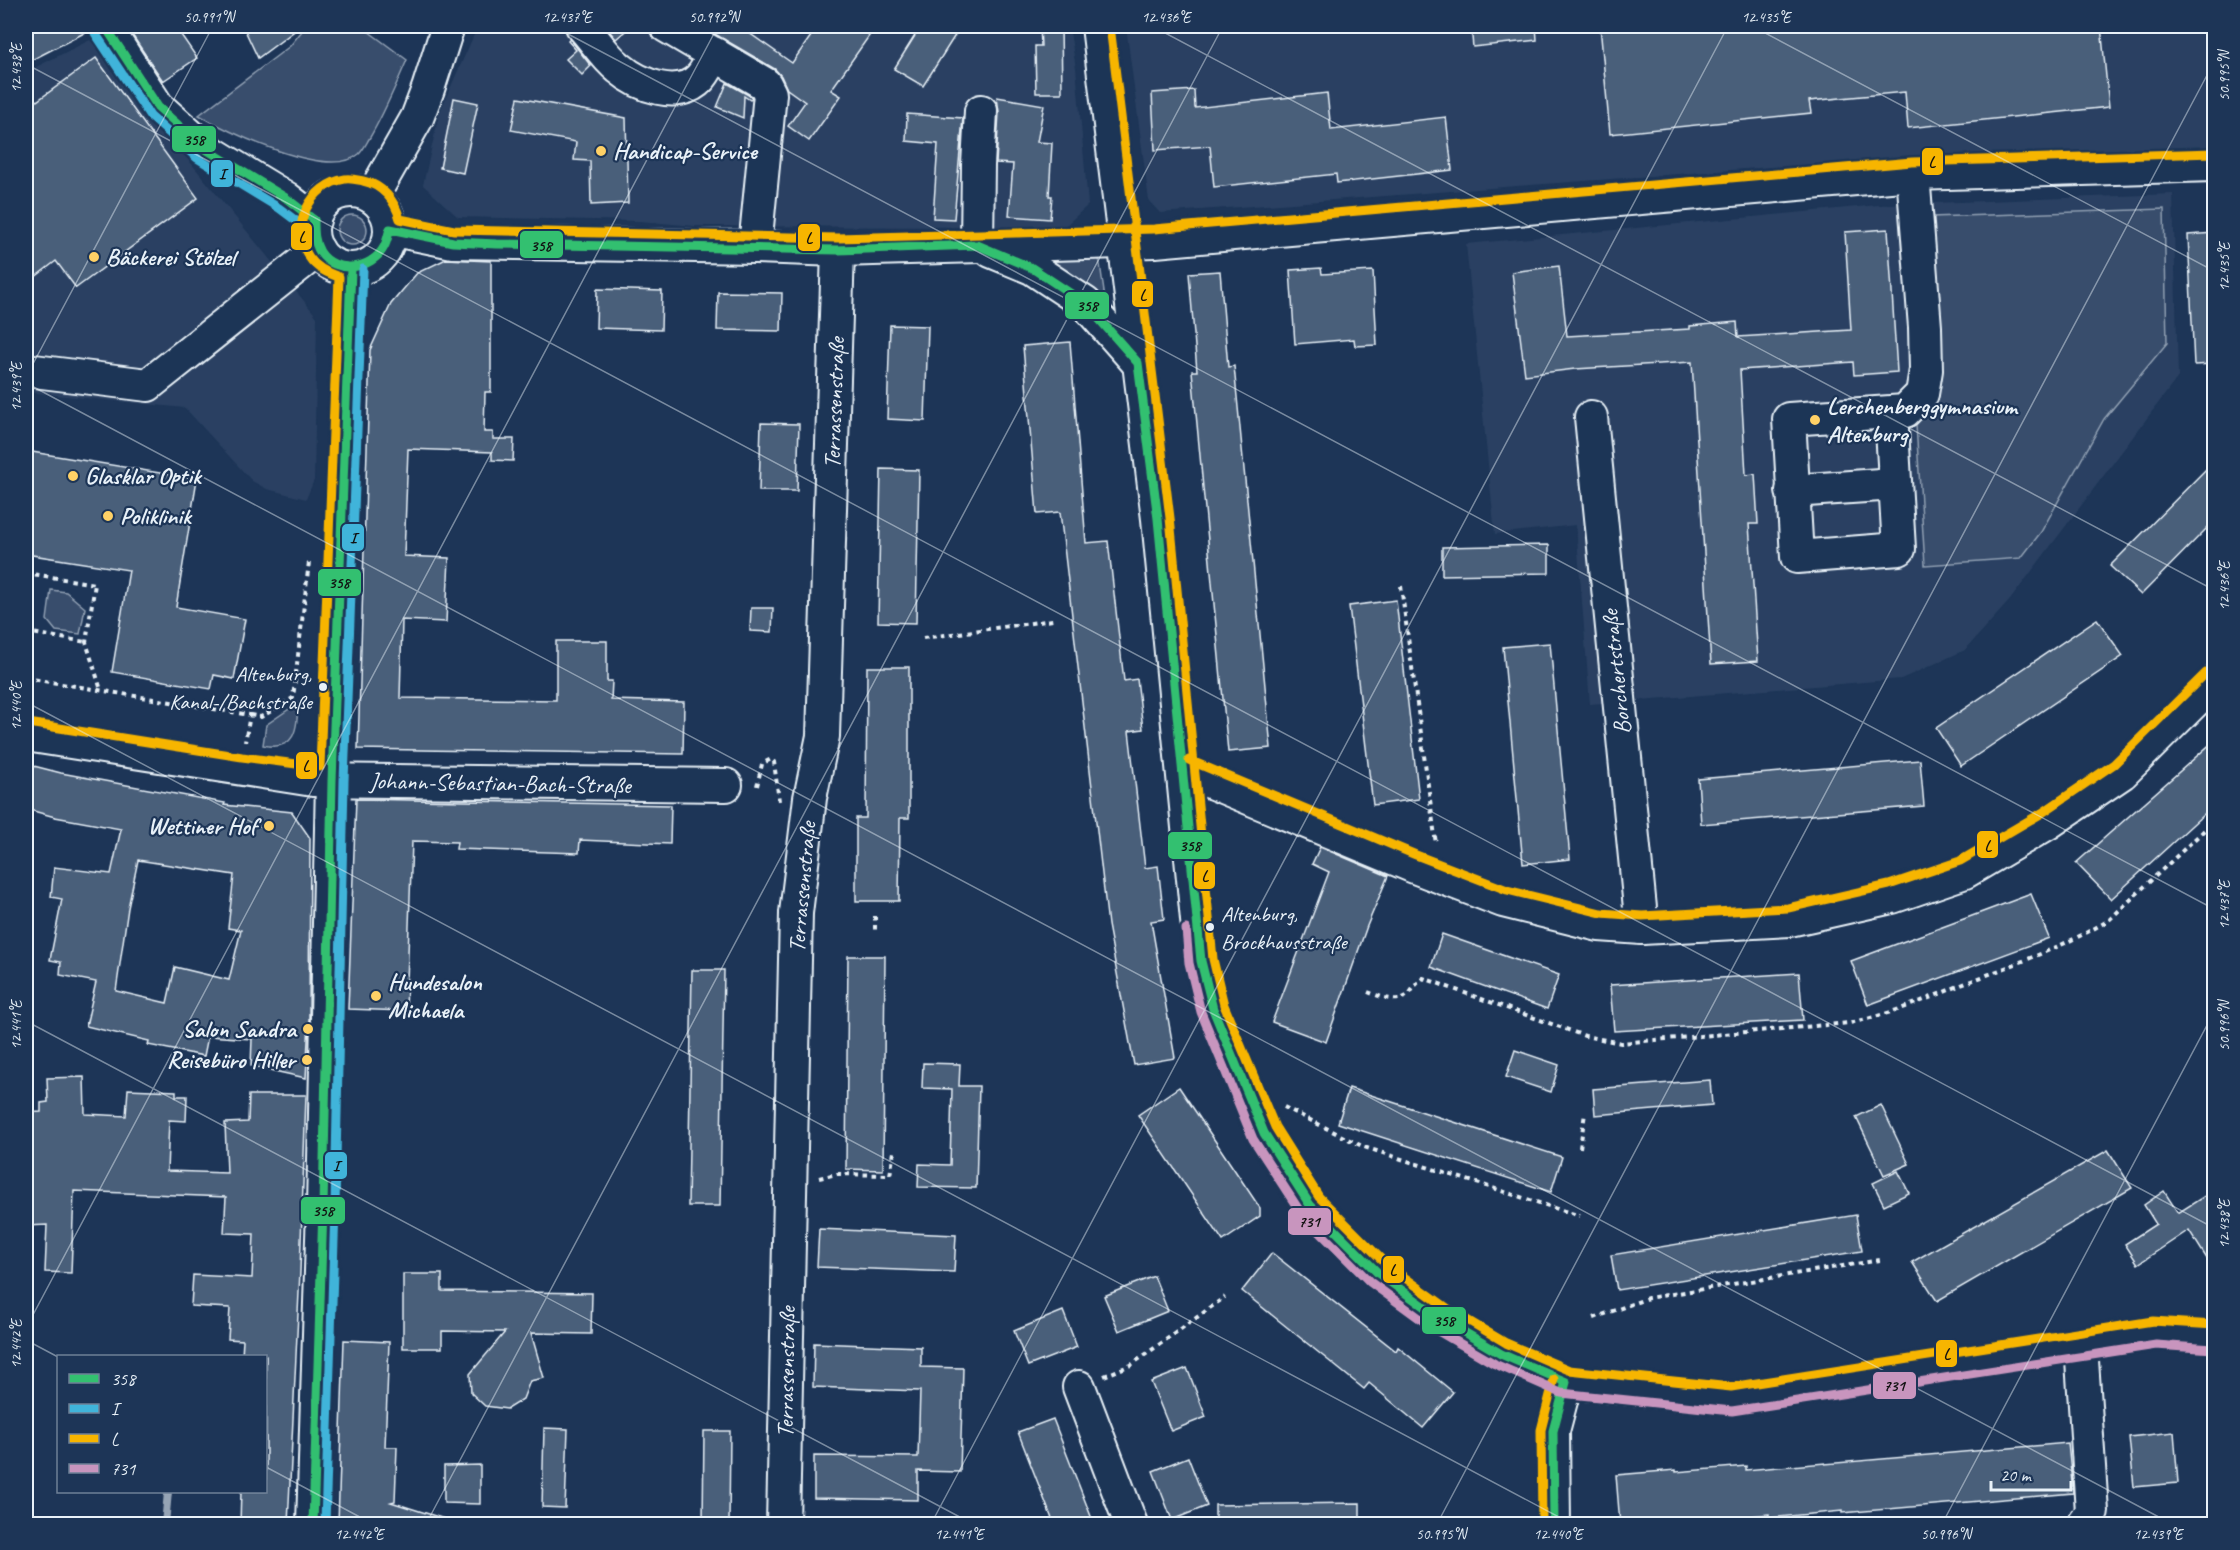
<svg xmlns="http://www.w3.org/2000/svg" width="2240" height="1550" font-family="Caveat,sans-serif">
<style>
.built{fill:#2a4162}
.green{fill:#374d6c;stroke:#909fb2;stroke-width:1.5}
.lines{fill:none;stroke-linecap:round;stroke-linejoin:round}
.stream{stroke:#95a4b5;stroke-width:8}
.building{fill:#495e7a;stroke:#e8f1f8;stroke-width:1.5;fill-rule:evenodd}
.minor-casing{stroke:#e8f1f8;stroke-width:36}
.path{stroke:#e8f1f8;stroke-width:4;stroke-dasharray:4.5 4.5;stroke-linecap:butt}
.minor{stroke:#1d3557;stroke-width:32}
.bus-1-casing{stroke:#1d3557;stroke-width:14}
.bus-2-casing{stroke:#1d3557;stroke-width:14}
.bus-3-casing{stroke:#1d3557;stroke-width:14}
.bus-4-casing{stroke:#1d3557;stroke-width:14}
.bus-1{stroke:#33c070;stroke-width:9}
.bus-2{stroke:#40b4da;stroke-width:9}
.bus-3{stroke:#f7b500;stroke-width:9}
.bus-4{stroke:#c895be;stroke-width:9}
.ticks{fill:none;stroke:#e8f1f8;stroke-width:1.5;stroke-opacity:0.45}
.poi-dot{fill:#ffd166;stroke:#1d3557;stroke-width:2}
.bus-dot{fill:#e8f1f8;stroke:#1d3557;stroke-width:2}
.labels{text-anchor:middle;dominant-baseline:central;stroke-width:4.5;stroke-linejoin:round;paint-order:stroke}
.bus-label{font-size:22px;fill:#e8f1f8;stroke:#1d3557;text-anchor:end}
.poi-label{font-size:24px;font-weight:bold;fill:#e8f1f8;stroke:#1d3557;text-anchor:start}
.street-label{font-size:24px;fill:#e8f1f8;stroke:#1d3557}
.line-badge{stroke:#1d3557;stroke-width:2}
.pale-badge-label{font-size:16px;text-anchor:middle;font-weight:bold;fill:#111}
.neatline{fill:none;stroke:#e8f1f8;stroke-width:2}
.ticks-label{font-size:15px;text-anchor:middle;fill:#e8f1f8}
</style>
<rect width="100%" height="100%" fill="#1d3557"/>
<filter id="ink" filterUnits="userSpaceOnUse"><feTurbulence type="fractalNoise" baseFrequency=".0167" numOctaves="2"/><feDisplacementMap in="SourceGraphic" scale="12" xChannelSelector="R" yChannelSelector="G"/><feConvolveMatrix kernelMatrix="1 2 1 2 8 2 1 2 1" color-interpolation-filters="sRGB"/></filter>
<g filter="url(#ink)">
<g class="built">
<polygon points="478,26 1069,26 1076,68 1088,205 1064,227 695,226 640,221 458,217 423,185 440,111"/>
<polygon points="1126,26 2214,26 2214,150 1796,165 1160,213 1149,201"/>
<polygon points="90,40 317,317 314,480 306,499 267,489 252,481 185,408 26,392 26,72"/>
<polygon points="2173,194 2178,377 2010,600 1965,650 1901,679 1590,704 1576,525 1495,534 1466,244 1879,205"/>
</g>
<g class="green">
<path d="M306,26H361L407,60C395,87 384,114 369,139C366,144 363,150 359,154C329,181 229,132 199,115L290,46Z"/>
<polygon points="2164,209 2167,343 2104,419 2041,532 2021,558 1925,565 1916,425 1935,399 1940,386 1941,369 1931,217"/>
<circle cx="352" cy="230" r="15"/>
<polygon points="1098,250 1106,306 1031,251"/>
<polygon points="51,590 66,592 85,608 80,634 56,631 47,620"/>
<path d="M298,703C297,729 296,752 263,745L266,725Z"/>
</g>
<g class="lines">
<polyline class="stream" points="165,1524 168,1492"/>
</g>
<g class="building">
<polygon points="26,26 87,26 88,31 26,63"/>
<polygon points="126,26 175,26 197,58 163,81"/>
<polygon points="243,26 301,26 258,58"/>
<polygon points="605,26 631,26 616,39"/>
<polygon points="701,26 739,26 792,63 818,26 876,26 831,90 841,96 809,141 788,126 805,102 787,89 781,76 775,69"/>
<polygon points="921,26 961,26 923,86 894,69"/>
<polygon points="1040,26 1061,26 1062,93 1036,93 1035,46 1041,46"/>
<polygon points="1471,26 1536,26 1537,40 1473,47"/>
<polygon points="1600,26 2101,26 2109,107 1908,128 1905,92 1809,101 1811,113 1610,134"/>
<polygon points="570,39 591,66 582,75 566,59 576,50 568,41"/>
<polygon points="96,58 198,198 76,288 56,261 26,284 26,109"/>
<polygon points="727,83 752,97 750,100 744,96 743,118 717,107"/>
<polygon points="1194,90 1195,108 1327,93 1331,130 1446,117 1452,170 1337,183 1336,174 1214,187 1210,146 1155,150 1152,93"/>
<polygon points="997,97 1044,105 1037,142 1052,143 1049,196 1052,196 1050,219 1009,216 1013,164 996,163 999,112"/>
<polygon points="454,98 478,103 463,173 440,168"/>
<polygon points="518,98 626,118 628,203 591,205 590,161 574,160 576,142 511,130"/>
<polygon points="907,114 963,118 954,219 933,218 938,144 906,141"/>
<polygon points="1888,229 1897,372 1854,375 1853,362 1740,370 1746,475 1755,474 1758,524 1749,524 1758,661 1711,664 1692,362 1575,369 1525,375 1512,272 1559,266 1567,336 1690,329 1690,326 1737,322 1738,337 1851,330 1845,232"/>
<polygon points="2214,233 2214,278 2212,278 2214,364 2194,365 2188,235"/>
<polygon points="446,259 491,261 491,392 485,392 484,432 493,432 493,439 514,439 513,461 492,460 492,452 408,449 404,556 449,558 446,622 402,620 400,698 556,700 556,641 607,641 607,681 612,681 611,700 684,702 683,754 358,749 370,350 391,304 417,273"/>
<polygon points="1321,268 1322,274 1373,271 1377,345 1355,346 1354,339 1295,344 1290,270"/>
<polygon points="1220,271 1228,367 1234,366 1271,748 1228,752 1192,371 1197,371 1189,273"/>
<polygon points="597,289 662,291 661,330 596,328"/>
<polygon points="718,292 782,293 781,331 717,330"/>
<polygon points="890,325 928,326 925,421 887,419"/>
<polygon points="1070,342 1086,543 1108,541 1124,681 1137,679 1143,729 1129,731 1145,868 1158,866 1164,919 1151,921 1175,1058 1134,1065 1108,925 1060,512 1037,514 1023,346"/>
<polygon points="761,423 799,424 797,491 759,491"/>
<polygon points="26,451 197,479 176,607 245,619 234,679 214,675 211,689 112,672 129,570 26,554"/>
<polygon points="2214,461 2214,521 2141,595 2110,566"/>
<polygon points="881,469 919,470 916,623 878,622"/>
<polygon points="1549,545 1549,573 1442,575 1442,547"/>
<polygon points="1396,600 1419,799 1373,805 1349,606"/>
<polygon points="751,608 773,608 772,632 750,631"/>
<polygon points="2097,619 2123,656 1961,766 1936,728"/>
<polygon points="1550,643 1570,859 1523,864 1503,647"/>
<polygon points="867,667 909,667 909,818 900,818 899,901 856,901 856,818 866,818"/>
<polygon points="2214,741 2214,805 2111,899 2076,863"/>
<polygon points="1920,760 1924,806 1701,824 1698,779"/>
<path d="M26,764L61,773L225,803L224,805L292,812L310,838L309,1022L306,1078L251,1066L252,1039L208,1036L204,1056L148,1045L149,1041L86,1026L96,982L60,975L61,962L50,960L62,899L51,897L54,867L111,874L121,829L55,817L26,809ZM138,860L234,875L228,928L241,930L229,980L175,967L167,1003L116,991L128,908Z"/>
<polygon points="356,799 671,805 670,844 580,840 579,853 456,849 457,842 412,841 406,1011 348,1009"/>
<polygon points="1320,847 1388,876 1367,926 1326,1042 1272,1022 1329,872 1312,864"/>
<polygon points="2031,894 2049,938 1868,1005 1851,961"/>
<polygon points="1442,934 1559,975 1547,1009 1431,967"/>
<polygon points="848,956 885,956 883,1170 846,1169"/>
<polygon points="692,970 724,970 720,1206 688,1206"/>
<polygon points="1799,973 1803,1020 1614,1031 1610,985"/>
<polygon points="1515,1050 1559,1065 1551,1092 1506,1077"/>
<polygon points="923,1063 960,1064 959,1086 979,1086 976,1188 918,1187 919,1164 950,1165 952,1089 922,1088"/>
<polygon points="84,1077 85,1114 126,1116 128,1089 176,1091 176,1096 187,1096 186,1121 169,1120 167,1171 227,1173 225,1123 248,1122 249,1095 306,1095 300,1271 288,1524 240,1524 241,1491 266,1491 266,1356 242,1356 243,1340 228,1339 230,1308 191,1306 193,1275 252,1278 254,1234 224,1233 226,1197 74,1191 71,1273 45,1272 47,1225 26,1226 26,1113 41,1112 41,1103 48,1102 47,1078"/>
<polygon points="1710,1080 1712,1105 1595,1115 1593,1089"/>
<polygon points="1179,1087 1260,1208 1260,1216 1223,1241 1138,1115"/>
<polygon points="1349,1088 1562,1157 1551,1192 1338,1123"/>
<polygon points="1881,1105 1909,1164 1884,1175 1856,1117"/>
<polygon points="2108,1150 2132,1188 1937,1301 1912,1262"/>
<polygon points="1898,1171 1909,1193 1884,1205 1873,1183"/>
<polygon points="2214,1190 2214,1270 2189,1230 2138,1264 2125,1244 2156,1224 2144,1205 2164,1191 2178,1213"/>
<polygon points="1856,1215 1862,1251 1617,1290 1611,1255"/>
<polygon points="819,1229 956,1235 954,1272 817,1267"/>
<polygon points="1272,1253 1396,1351 1398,1347 1453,1392 1423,1428 1369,1383 1364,1389 1242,1291"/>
<polygon points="403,1274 442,1274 442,1291 592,1293 591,1334 531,1333 544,1378 530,1381 523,1399 507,1409 485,1406 471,1393 470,1374 505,1332 442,1331 442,1348 403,1348"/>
<polygon points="1154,1276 1168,1311 1119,1331 1104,1296"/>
<polygon points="1063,1311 1077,1347 1028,1366 1014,1331"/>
<polygon points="344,1340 389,1342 385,1447 397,1447 395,1501 391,1502 448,1520 448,1524 338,1524"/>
<polygon points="814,1343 921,1347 921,1367 963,1368 960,1472 918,1471 918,1500 814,1498 814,1456 918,1457 920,1391 813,1387"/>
<polygon points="1187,1368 1206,1417 1171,1431 1151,1382"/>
<polygon points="1053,1419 1094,1524 1054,1524 1018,1432"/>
<polygon points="544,1428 568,1429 565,1508 542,1507"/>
<polygon points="704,1431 730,1431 729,1524 703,1524"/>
<polygon points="2174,1432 2178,1483 2134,1487 2129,1437"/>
<polygon points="2068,1443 2073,1493 1842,1513 1842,1511 1769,1518 1769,1514 1690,1522 1690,1519 1620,1524 1616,1475 1676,1470 1676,1472 1746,1466 1746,1470 1825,1463 1825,1464"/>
<polygon points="1188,1457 1207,1506 1172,1520 1153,1471"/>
<polygon points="480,1465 480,1504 444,1503 444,1466"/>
<polygon points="1360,1503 1360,1524 1215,1524 1215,1505"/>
</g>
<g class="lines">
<defs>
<g id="minor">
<polyline points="105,26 158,107 204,148 286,198 314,220"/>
<path d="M582,26C594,39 605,57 619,68C639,85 679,101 700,78C706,72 710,62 715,54"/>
<polyline points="666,26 765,84 770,94 755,247"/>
<polyline points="1098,26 1158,519 1201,961 1213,1009 1264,1133 1310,1205 1378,1273 1440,1318 1501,1354 1566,1382 1731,1399 2155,1333 2214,1337"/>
<circle cx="351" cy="230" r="39"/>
<polyline points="372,197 417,118 428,89 448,26"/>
<polyline points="390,229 453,242 755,247 838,250 1155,241 1913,174 2214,165"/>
<polyline points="977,245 978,165 981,111"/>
<polyline points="991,251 1032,268 1085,303 1138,363"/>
<polyline points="26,370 148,385 318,250"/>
<polyline points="1891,412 1899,549 1797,557 1789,419 1905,411 1922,394 1926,370 1925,327 1913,174"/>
<polyline points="1591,417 1642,928"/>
<polyline points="1792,491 1895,484"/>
<polyline points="26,735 313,780 726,785"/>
<polyline points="1184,771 1412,866 1503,901 1599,925 1642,928 1790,920 1892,897 1965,872 2048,823 2122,773 2214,682"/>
<polyline points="2081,1345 2092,1512 2084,1524"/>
<polyline points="1079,1387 1131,1524"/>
<polyline points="313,1524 323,1208 332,781 351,269"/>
<polyline points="783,1524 796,913 810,798 823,736 838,250"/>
<polyline points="1554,1524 1553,1431 1566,1382"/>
</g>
</defs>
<use href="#minor" class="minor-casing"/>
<g class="path">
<polyline points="26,573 95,584 86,642 101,690"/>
<polyline points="1401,586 1436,844"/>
<polyline points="26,632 86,642"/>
<polyline points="923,638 1053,620"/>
<polyline points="26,678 250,715 245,742"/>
<polyline points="250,715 261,717 293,698 309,562"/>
<polyline points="757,786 762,764 771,759 774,762 779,801"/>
<polyline points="875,916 875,932"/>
<path d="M1368,992C1381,997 1399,1005 1410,993C1414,987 1417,983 1423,978L1585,1036L1621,1043L1849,1023C1890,1015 1927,999 1966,983C2015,964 2064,947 2109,920L2214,821"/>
<polyline points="1284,1107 1364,1147 1580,1216"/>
<polyline points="1580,1148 1585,1113"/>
<polyline points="819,1178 837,1174 890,1175 894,1152"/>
<polyline points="1594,1318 1648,1298 1880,1260"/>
<polyline points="1104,1376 1131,1365 1225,1297"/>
</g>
<use href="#minor" class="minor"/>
<defs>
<g id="bus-1">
<polyline points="105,26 158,107 204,148 286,198 314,220"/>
<path d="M314,220C314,232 314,242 320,252C335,275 372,270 384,247C387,242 388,235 390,229L453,242L497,244L838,250L977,245L1032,268L1085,303L1138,363L1158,519L1201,961L1213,1009L1264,1133L1310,1205L1378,1273L1440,1318L1501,1354L1566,1382L1553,1431L1554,1524"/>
<polyline points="313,1524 323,1208 332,781 351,269"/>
</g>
<g id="bus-2">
<polyline points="95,33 150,116 197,158 279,208 307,229"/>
<polyline points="325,1524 335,1208 344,781 363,269"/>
</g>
<g id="bus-3">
<polyline points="1110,26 1170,518 1213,959 1224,1005 1275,1127 1319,1197 1386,1264 1447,1308 1506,1343 1569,1370 1731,1387 2153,1321 2214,1325"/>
<path d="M28,723L242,757L320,767L339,277C327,273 316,268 309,257C288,227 311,184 345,179C351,178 358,180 363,181C383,185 395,201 400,219L454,230L838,238L1154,229L1912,162L2214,153"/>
<polyline points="1189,760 1416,855 1507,890 1601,913 1642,916 1788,908 1889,885 1960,861 2042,813 2114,764 2206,673"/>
<polyline points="1542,1524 1541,1430 1554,1379"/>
</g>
<polyline id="bus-4" points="1186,929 1189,963 1201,1012 1222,1063 1253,1139 1301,1213 1370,1282 1433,1328 1495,1364 1561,1393 1732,1411 2156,1345 2213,1349"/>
</defs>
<use href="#bus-1" class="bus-1-casing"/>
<use href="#bus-2" class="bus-2-casing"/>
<use href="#bus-3" class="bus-3-casing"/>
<use href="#bus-4" class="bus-4-casing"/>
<use href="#bus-1" class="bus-1"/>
<use href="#bus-2" class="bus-2"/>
<use href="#bus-3" class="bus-3"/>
<use href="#bus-4" class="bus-4"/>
</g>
</g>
<path class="ticks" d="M553,26L2214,909M1152,26L2214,590M1752,26L2214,271M26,64L2214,1228M26,377L213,26M26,383L2172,1524M26,702L1572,1524M26,1021L973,1524M26,1328L718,26M26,1340L58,1357M266,1467L373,1524M426,1524L1223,26M931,1524L1728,26M1437,1524L2214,62M1942,1524L2214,1012"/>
<g class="poi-dot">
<circle cx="601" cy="151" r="6"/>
<circle cx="94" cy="257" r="6"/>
<circle cx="1815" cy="420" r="6"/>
<circle cx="73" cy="476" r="6"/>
<circle cx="108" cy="516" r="6"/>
<circle cx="269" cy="826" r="6"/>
<circle cx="376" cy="996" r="6"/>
<circle cx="308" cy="1029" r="6"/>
<circle cx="307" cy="1060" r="6"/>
</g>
<g class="bus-dot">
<circle cx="323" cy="687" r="5"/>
<circle cx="1210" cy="927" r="5"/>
</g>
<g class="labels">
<g class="bus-label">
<text x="312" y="674">Altenburg,<tspan x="312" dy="28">Kanal-/Bachstraße</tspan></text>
<text x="1221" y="914" text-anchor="start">Altenburg,<tspan x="1221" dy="28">Brockhausstraße</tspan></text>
</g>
<g class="poi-label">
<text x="613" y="151">Handicap-Service</text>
<text x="106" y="257">Bäckerei Stölzel</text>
<text x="1827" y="406">Lerchenberggymnasium<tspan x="1827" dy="28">Altenburg</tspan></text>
<text x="85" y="476">Glasklar Optik</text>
<text x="120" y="516">Poliklinik</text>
<text x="257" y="826" text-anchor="end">Wettiner Hof</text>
<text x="388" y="982">Hundesalon<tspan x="388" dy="28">Michaela</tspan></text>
<text x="296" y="1029" text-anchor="end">Salon Sandra</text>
<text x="295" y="1060" text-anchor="end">Reisebüro Hiller</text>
</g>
<g class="street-label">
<text transform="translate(834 403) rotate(-88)">Terrassenstraße</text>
<text transform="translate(1616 672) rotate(-96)">Borchertstraße</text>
<text transform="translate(500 783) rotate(1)">Johann-Sebastian-Bach-Straße</text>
<text transform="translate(802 887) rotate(-85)">Terrassenstraße</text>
<text transform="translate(786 1372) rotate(-89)">Terrassenstraße</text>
</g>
</g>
<g class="line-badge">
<rect x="171" y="125" width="46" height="28" rx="6" fill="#33c070"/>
<rect x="1921" y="147" width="23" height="29" rx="6" fill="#f7b500"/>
<rect x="210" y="159" width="24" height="29" rx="6" fill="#40b4da"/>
<rect x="290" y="222" width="23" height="29" rx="6" fill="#f7b500"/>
<rect x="797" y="223" width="24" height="29" rx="6" fill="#f7b500"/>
<rect x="519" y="230" width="45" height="29" rx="6" fill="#33c070"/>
<rect x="1131" y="280" width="23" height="28" rx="6" fill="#f7b500"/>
<rect x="1064" y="291" width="46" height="29" rx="6" fill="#33c070"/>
<rect x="341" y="523" width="24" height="29" rx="6" fill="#40b4da"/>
<rect x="317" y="568" width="45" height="29" rx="6" fill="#33c070"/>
<rect x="295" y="751" width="23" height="29" rx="6" fill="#f7b500"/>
<rect x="1976" y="830" width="23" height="29" rx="6" fill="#f7b500"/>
<rect x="1167" y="831" width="46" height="29" rx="6" fill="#33c070"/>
<rect x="1193" y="861" width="23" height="29" rx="6" fill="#f7b500"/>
<rect x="324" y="1151" width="24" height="29" rx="6" fill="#40b4da"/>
<rect x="300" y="1196" width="46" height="29" rx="6" fill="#33c070"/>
<rect x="1287" y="1207" width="45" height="29" rx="6" fill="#c895be"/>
<rect x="1382" y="1255" width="23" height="29" rx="6" fill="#f7b500"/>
<rect x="1421" y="1306" width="46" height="29" rx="6" fill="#33c070"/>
<rect x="1935" y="1339" width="23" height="29" rx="6" fill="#f7b500"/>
<rect x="1872" y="1371" width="45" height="29" rx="6" fill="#c895be"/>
</g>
<g class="pale-badge-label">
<text x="194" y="145">358</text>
<text x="1932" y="167">L</text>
<text x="222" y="179">I</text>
<text x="302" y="242">L</text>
<text x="809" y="243">L</text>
<text x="541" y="251">358</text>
<text x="1143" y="300">L</text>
<text x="1087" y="311">358</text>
<text x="353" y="543">I</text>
<text x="339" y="588">358</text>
<text x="306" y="771">L</text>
<text x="1988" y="851">L</text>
<text x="1190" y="851">358</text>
<text x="1205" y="881">L</text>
<text x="336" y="1171">I</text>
<text x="323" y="1216">358</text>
<text x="1309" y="1227">731</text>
<text x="1393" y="1275">L</text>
<text x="1444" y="1326">358</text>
<text x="1947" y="1359">L</text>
<text x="1894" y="1391">731</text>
</g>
<rect width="2240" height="1550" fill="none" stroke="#1d3557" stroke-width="66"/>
<rect x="57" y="1355" width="210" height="138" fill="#1d3557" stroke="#6e8097" stroke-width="1.5"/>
<rect x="69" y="1374" width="30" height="9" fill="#33c070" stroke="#6e8097" stroke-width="1.5"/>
<text x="111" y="1385" font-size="18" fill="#e8f1f8">358</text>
<rect x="69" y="1404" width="30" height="9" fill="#40b4da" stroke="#6e8097" stroke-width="1.5"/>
<text x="111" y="1415" font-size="18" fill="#e8f1f8">I</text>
<rect x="69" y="1434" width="30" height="9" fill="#f7b500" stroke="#6e8097" stroke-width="1.5"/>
<text x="111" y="1445" font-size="18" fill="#e8f1f8">L</text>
<rect x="69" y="1464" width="30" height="9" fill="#c895be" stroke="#6e8097" stroke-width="1.5"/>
<text x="111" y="1475" font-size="18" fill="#e8f1f8">731</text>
<path d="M1991 1481v9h80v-9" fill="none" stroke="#e8f1f8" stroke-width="3"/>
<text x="2000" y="1481" font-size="18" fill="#e8f1f8" stroke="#1d3557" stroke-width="4.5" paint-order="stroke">20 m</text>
<rect x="33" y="33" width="2174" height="1484" class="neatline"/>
<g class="ticks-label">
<text x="209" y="22">50.991°N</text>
<text x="567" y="22">12.437°E</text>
<text x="714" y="22">50.992°N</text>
<text x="1166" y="22">12.436°E</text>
<text x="1766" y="22">12.435°E</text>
<text transform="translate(16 68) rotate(-90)" y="5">12.438°E</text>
<text transform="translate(2224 76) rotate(-90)" y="5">50.995°N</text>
<text transform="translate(2224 267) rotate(-90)" y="5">12.435°E</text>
<text transform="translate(16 387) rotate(-90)" y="5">12.439°E</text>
<text transform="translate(2224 586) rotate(-90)" y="5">12.436°E</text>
<text transform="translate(16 706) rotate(-90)" y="5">12.440°E</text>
<text transform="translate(2224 905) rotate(-90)" y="5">12.437°E</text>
<text transform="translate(16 1025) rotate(-90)" y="5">12.441°E</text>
<text transform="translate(2224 1026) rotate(-90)" y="5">50.996°N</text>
<text transform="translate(2224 1224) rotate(-90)" y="5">12.438°E</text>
<text transform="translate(16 1344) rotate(-90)" y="5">12.442°E</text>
<text x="359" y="1539">12.442°E</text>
<text x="959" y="1539">12.441°E</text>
<text x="1441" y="1539">50.995°N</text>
<text x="1558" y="1539">12.440°E</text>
<text x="1946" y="1539">50.996°N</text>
<text x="2158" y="1539">12.439°E</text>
</g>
</svg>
